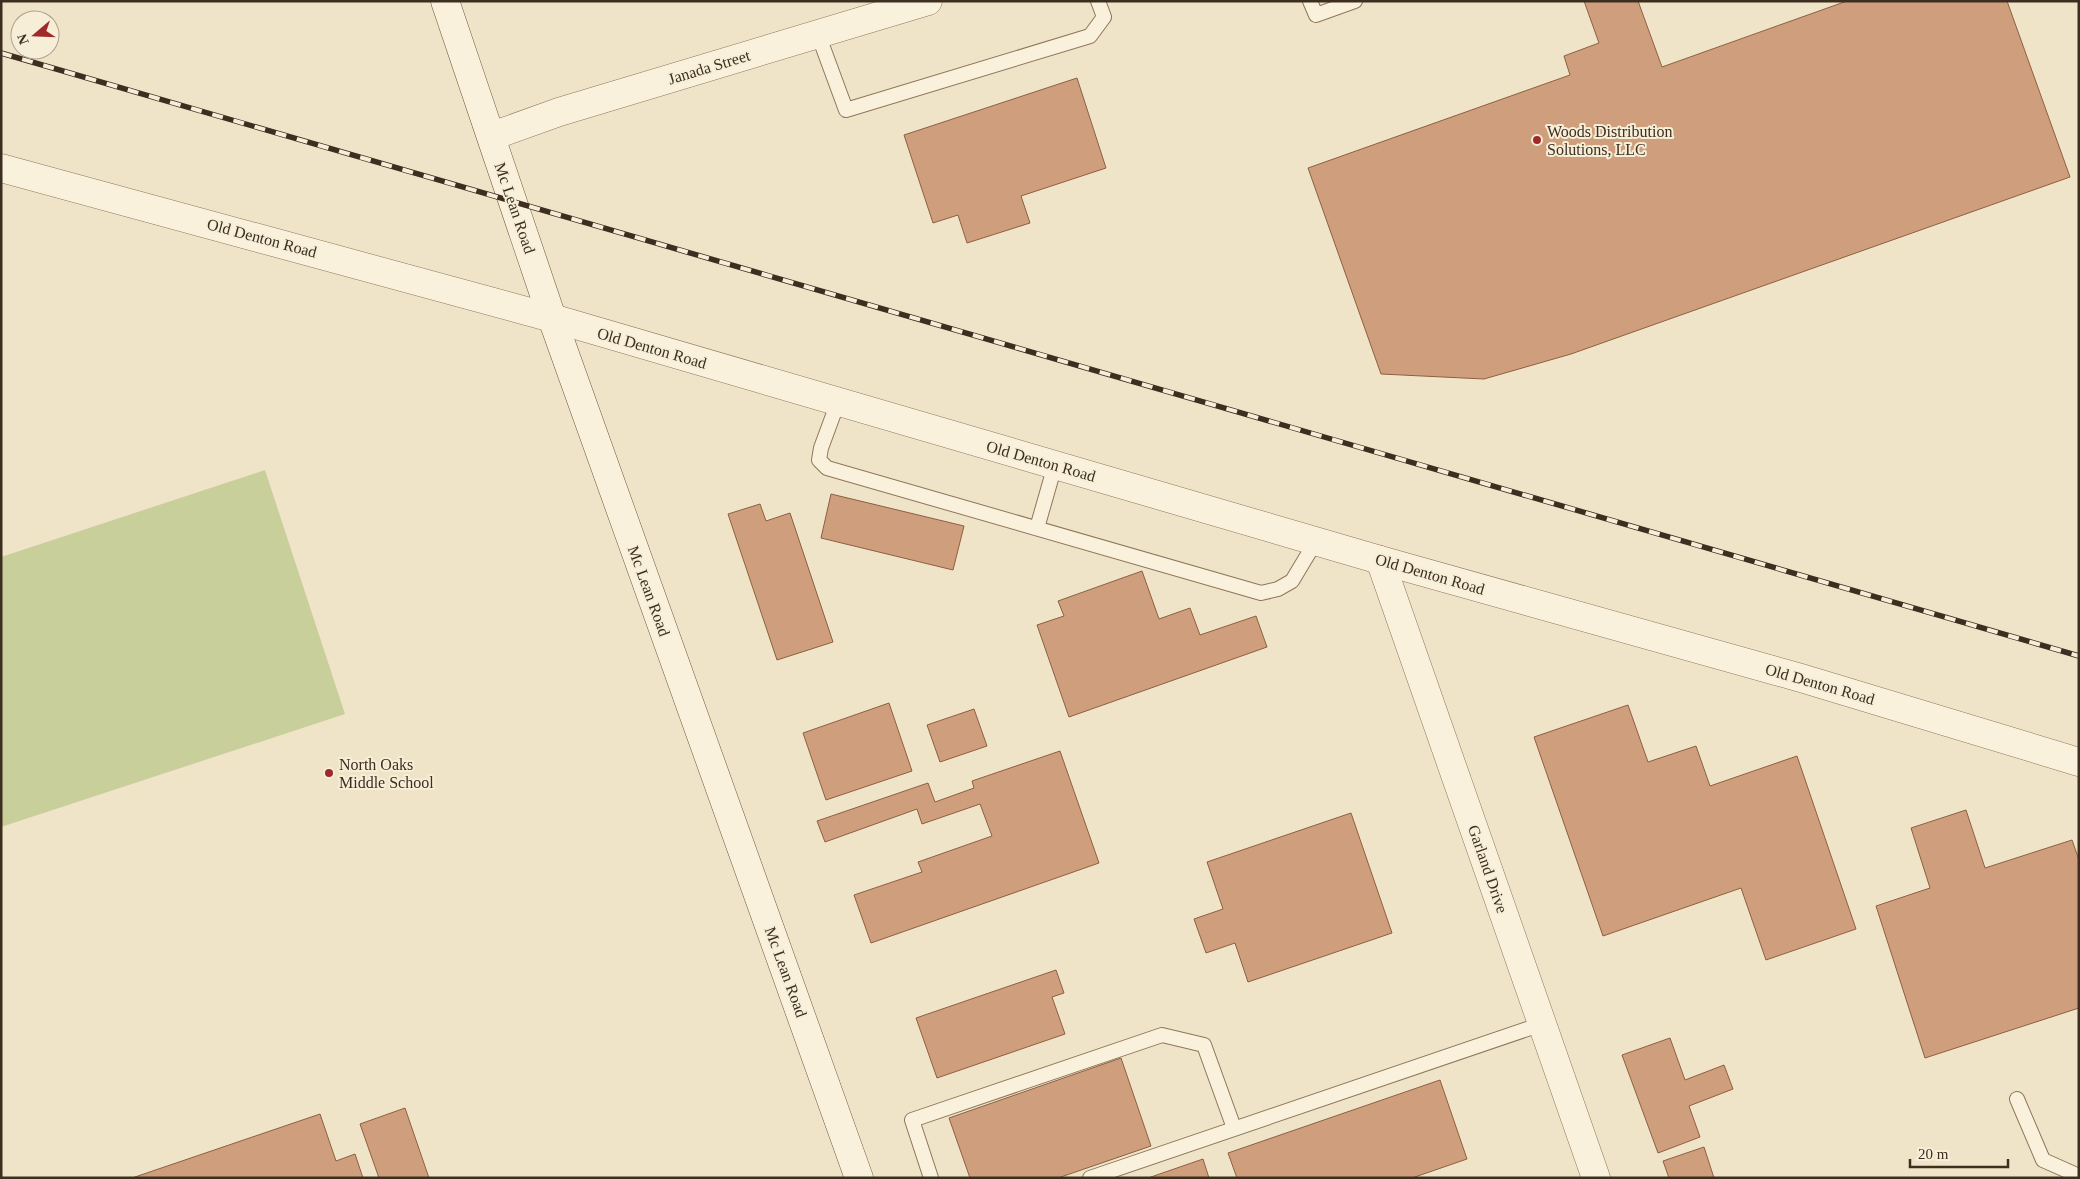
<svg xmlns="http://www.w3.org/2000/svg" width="2080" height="1179" font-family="Georgia,serif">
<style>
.green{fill:#c9cf9b}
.building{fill:#cf9f7d;stroke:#8d5f41}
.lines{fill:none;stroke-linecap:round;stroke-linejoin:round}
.service-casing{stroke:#8d765c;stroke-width:16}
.minor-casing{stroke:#8d765c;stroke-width:29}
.tertiary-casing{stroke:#8d765c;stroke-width:29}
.secondary-casing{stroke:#6f573f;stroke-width:29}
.service{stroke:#faf1dc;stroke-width:14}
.minor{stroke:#faf1dc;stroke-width:28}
.tertiary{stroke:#faf1dc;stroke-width:28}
.secondary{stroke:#faf1dc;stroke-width:28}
.rail-casing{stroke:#3d2e20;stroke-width:5.5}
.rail{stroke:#f7eed8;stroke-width:4;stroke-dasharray:11;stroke-linecap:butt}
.poi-dot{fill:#9e2a2b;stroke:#f7eed8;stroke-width:2}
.labels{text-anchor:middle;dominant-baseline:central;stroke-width:4;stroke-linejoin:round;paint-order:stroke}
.street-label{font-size:16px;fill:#3d2e20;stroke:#f7eed8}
.poi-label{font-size:16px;fill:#3d2e20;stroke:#f7eed8;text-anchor:start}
</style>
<rect width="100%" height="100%" fill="#f0e4c8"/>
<polygon class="green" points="265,470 345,714 1,827 1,557"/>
<g class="building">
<polygon points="1584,1 1638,1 1662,67 1847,1 2007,1 2070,177 1571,354 1484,379 1381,374 1308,168 1570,75 1564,56 1599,43"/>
<polygon points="1077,78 1106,168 1021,196 1030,223 967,243 958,215 933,223 904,135"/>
<polygon points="831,494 964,526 953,570 821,538"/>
<polygon points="760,504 766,521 790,513 833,642 777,660 728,514"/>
<polygon points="1142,571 1159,619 1190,608 1200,635 1256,616 1267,647 1069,717 1037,625 1064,616 1058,601"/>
<polygon points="889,703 912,771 826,800 803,733"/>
<polygon points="1628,705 1648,762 1696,746 1710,786 1797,756 1856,929 1766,960 1741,888 1603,936 1534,737"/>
<polygon points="974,709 987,746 940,762 927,725"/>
<polygon points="1060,751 1099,863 871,943 854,895 922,872 918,862 992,836 980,804 922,824 917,809 825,842 817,821 928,783 935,802 974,788 972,781"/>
<polygon points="1966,810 1985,868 2072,840 2079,860 2079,1008 1925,1058 1876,906 1930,888 1911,828"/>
<polygon points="1351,813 1392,933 1248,982 1235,943 1206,953 1194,919 1223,909 1207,862"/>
<polygon points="1056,970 1064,993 1052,997 1065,1034 937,1078 916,1018"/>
<polygon points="1670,1038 1685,1080 1724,1065 1733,1089 1689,1106 1700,1137 1658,1153 1622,1055"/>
<polygon points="1121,1058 1151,1146 1058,1178 970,1178 949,1118"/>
<polygon points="1440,1080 1467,1159 1412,1178 1237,1178 1228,1153"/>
<polygon points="405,1108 429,1178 379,1178 360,1124"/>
<polygon points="320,1114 336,1161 355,1154 363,1178 132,1178"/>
<polygon points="1704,1147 1714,1178 1669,1178 1663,1161"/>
<polygon points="1203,1159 1209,1178 1148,1178"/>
</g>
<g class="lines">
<defs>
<g id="service">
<polyline points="1310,1 1316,15 1355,1"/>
<polyline points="818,34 846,110 1090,36 1104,17 1098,1"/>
<polyline points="838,402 821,448 819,460 827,468 1261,593 1278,589 1292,581 1316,541"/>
<polyline points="1037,528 1055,465"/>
<polyline points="2017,1099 2043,1160 2079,1176"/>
<polyline points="931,1178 912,1120 1162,1035 1204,1045 1234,1128"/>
<polyline points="1090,1178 1542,1024"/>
</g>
<g id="minor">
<polyline points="1,168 552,318 1380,560 1801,678 2079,762"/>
<polyline points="1380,560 1596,1178"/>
</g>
<polyline id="tertiary" points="492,136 559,112 928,1"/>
<polyline id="secondary" points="445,1 552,318 859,1178"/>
</defs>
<use href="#service" class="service-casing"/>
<use href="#minor" class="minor-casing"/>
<use href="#tertiary" class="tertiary-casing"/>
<use href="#secondary" class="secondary-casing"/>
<use href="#service" class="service"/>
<use href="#minor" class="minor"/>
<use href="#tertiary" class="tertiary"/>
<use href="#secondary" class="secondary"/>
<defs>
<polyline id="rail" points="1,53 2079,656"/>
</defs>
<use href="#rail" class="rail-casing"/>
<use href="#rail" class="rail"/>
</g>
<g class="poi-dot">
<circle cx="1537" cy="140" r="5"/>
<circle cx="329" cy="773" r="5"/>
</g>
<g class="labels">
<g class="street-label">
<text transform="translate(709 67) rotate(-17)">Janada Street</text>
<text transform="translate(515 208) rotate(71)">Mc Lean Road</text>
<text transform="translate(262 238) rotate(15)">Old Denton Road</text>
<text transform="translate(652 348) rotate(16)">Old Denton Road</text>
<text transform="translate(1041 461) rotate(16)">Old Denton Road</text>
<text transform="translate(1430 574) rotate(16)">Old Denton Road</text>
<text transform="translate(649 591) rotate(70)">Mc Lean Road</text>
<text transform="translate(1820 684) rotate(16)">Old Denton Road</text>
<text transform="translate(1488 869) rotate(71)">Garland Drive</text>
<text transform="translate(786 972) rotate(70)">Mc Lean Road</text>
</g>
<g class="poi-label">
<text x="1547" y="131">Woods Distribution<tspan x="1547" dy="18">Solutions, LLC</tspan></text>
<text x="339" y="764">North Oaks<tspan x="339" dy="18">Middle School</tspan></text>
</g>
</g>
<rect width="2080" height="1179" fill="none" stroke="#3d2e20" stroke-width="5"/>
<g transform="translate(35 35) rotate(251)"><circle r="24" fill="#f7eed8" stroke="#ada18e"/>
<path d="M0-4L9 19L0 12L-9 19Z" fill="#9e2a2b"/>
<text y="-8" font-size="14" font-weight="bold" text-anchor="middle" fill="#3d2e20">N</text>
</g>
<path d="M1910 1159v8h98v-8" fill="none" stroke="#3d2e20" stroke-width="2.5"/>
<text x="1918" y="1159" font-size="15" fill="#3d2e20" stroke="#f7eed8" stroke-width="4" paint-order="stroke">20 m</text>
</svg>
